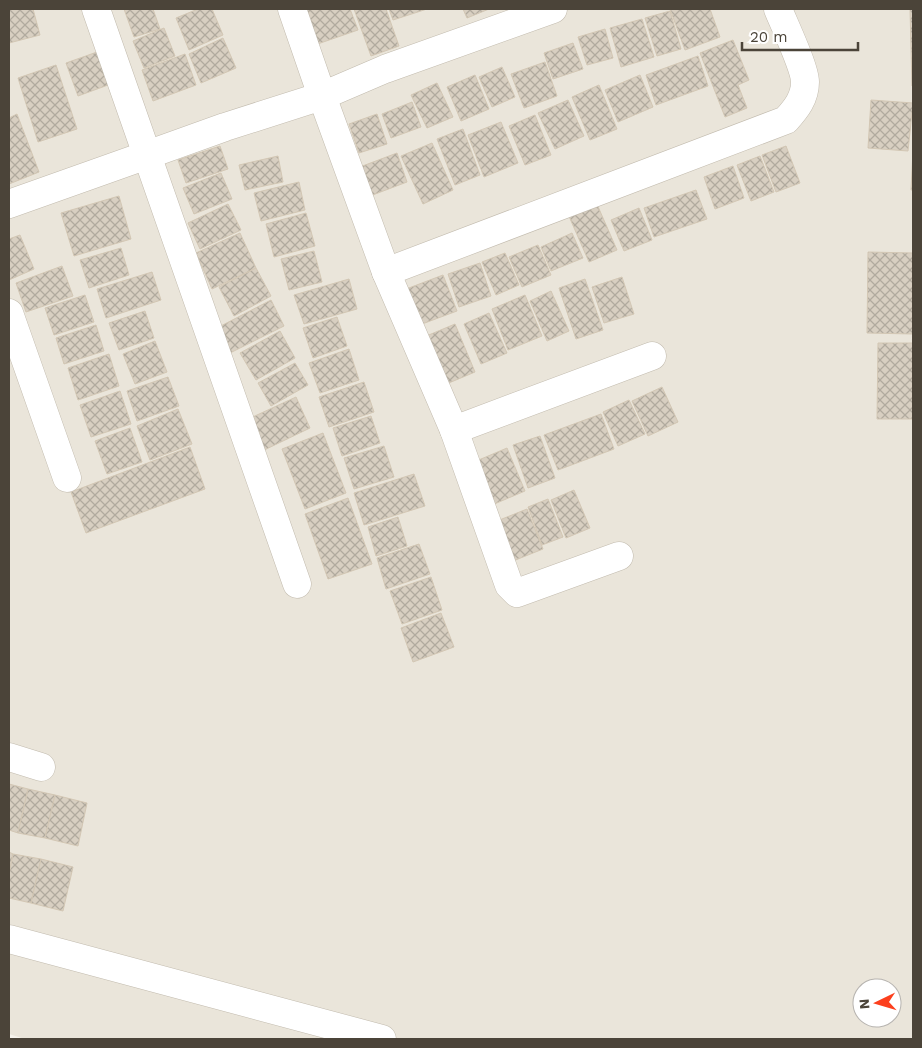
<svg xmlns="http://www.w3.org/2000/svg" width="922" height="1048" font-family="'Work Sans',sans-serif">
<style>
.residential{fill:#eae5da;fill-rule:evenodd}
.building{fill:url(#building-cross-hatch);stroke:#d3c7b4}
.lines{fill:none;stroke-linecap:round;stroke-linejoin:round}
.minor-casing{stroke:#c2bbae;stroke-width:29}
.minor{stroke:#fff;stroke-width:28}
</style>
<defs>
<pattern id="building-cross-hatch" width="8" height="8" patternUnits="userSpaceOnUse" patternTransform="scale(1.25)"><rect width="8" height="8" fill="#d8cfc1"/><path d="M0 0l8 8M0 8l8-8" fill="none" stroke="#b1aa9e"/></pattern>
</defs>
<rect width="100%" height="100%" fill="#f6f3ec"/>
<path class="residential" d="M9,9H913V1039H25L9,1034ZM862,988H892V1018H862Z"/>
<g class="building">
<polygon points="9,9 33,9 40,35 9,43"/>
<polygon points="124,9 153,9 160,29 134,37"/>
<polygon points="198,9 212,9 223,35 189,50 176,18"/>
<polygon points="292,9 350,9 358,30 306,48"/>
<polygon points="354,9 386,9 399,46 371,56"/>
<polygon points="389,9 427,9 393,20"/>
<polygon points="463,9 489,9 467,18"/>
<polygon points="670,9 710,9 720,37 685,50"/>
<polygon points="910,9 913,9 913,86 912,86"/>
<polygon points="670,11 681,49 657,56 645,18"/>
<polygon points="642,19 654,57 621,67 610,28"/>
<polygon points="164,28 175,56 144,68 133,41"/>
<polygon points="605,29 613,58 587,65 578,37"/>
<polygon points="223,38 236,68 201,83 189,54"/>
<polygon points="733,40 749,80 738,85 747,108 725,117 700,53"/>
<polygon points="573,43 583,69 553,79 544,53"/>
<polygon points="97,52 108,85 78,96 66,63"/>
<polygon points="185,54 196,85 153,101 142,70"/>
<polygon points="698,56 708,86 656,105 646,75"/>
<polygon points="545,62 557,96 524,108 511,74"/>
<polygon points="56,65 77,129 38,142 18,78"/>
<polygon points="502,67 515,97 492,107 479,77"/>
<polygon points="475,75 489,109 461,121 447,87"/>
<polygon points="640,75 653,107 618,122 605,90"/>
<polygon points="437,83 453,117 427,128 411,95"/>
<polygon points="599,85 617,129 590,140 572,97"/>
<polygon points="568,100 584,136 555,149 538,113"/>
<polygon points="871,100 913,103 908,151 868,148"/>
<polygon points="412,102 421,127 391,138 382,114"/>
<polygon points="17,114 39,172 9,184 9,118"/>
<polygon points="377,114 387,144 359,153 349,124"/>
<polygon points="535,115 551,155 525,165 509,126"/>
<polygon points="501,122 518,163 484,177 468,135"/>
<polygon points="463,129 480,175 455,185 437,139"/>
<polygon points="432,143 453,190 423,204 401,156"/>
<polygon points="220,146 228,169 186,183 178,160"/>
<polygon points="786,146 800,183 776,192 762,155"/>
<polygon points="913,151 913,190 911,190"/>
<polygon points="397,153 407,182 362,199 352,170"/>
<polygon points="278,156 283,182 245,190 239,165"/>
<polygon points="760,156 774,192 751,201 737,165"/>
<polygon points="733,166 744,198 715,209 704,177"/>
<polygon points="221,173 232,199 194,214 183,188"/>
<polygon points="299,182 305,210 261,221 254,193"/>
<polygon points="696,190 707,219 654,237 644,208"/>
<polygon points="119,196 131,239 74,256 61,213"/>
<polygon points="596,202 617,250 589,262 568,214"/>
<polygon points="228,204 241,230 200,249 188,223"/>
<polygon points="639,208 652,240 624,251 611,220"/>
<polygon points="306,213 315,246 274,257 266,224"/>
<polygon points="240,233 256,268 212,289 196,253"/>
<polygon points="572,233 583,258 551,271 541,247"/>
<polygon points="20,235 34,269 9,280 9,239"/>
<polygon points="538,245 551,275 522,287 509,257"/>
<polygon points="121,248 129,275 89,288 80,260"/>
<polygon points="314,251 322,282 289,290 281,259"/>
<polygon points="868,252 913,253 913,334 867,333"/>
<polygon points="505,253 519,285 496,295 482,262"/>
<polygon points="480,263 491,296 459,307 448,274"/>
<polygon points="62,266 73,296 26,312 16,283"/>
<polygon points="256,268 271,296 234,316 219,287"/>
<polygon points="152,272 161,300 106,318 97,289"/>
<polygon points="443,275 457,311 414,327 401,291"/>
<polygon points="622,277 634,314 604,323 592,287"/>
<polygon points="349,279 357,309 304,324 294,295"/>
<polygon points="585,279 603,330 576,339 559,288"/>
<polygon points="551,291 569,331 547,341 530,301"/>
<polygon points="85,295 94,322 54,335 45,308"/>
<polygon points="525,295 542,336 508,350 492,309"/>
<polygon points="271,300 284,326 230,353 217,328"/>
<polygon points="145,311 154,338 119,350 109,323"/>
<polygon points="489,313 507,353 481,364 464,324"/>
<polygon points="337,317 347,346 313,358 303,328"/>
<polygon points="455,324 475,372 444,385 424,337"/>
<polygon points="96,325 104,351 64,364 56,338"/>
<polygon points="280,331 295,358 256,380 240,353"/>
<polygon points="155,341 167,372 135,384 123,354"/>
<polygon points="878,343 913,343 913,419 877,419"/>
<polygon points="349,349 359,380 320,393 309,363"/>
<polygon points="109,354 119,386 78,400 68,368"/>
<polygon points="295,363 308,385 271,406 258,383"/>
<polygon points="168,377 179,406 137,421 127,391"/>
<polygon points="364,382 374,412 329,427 319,397"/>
<polygon points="662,387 678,422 648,436 632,401"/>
<polygon points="120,391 131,424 91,437 80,405"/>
<polygon points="296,397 310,428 258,453 244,421"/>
<polygon points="629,400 645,434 618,446 603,412"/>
<polygon points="178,409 192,444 150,460 137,426"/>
<polygon points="601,414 614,449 558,470 544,435"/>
<polygon points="371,416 380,443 342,456 333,428"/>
<polygon points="130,428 142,462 107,474 95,441"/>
<polygon points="323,433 346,493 305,509 282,449"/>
<polygon points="540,436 555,478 528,488 513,445"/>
<polygon points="384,446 394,477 354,489 344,458"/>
<polygon points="190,447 205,489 86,533 71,492"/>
<polygon points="507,448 525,491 492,505 474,462"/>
<polygon points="414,474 425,506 364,525 354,493"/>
<polygon points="574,490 590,528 566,538 551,500"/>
<polygon points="348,498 372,564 328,579 305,514"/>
<polygon points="548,499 563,537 542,545 528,507"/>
<polygon points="527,509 543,549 513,561 497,521"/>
<polygon points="398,517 407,546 376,556 368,527"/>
<polygon points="419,544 430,574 386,589 377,558"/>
<polygon points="431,577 442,610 402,624 390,591"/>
<polygon points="441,613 454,647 413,662 401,628"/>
<polygon points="9,784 28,789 18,833 9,830"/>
<polygon points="28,789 55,795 45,838 18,833"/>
<polygon points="55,795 87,803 78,846 45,838"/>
<polygon points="9,852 13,854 9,874"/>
<polygon points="13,854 41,859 31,903 9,898 9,874"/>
<polygon points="41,859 73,867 63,911 31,903"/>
</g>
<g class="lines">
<defs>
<g id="minor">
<polyline points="96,9 147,155 225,127 322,96 386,272 454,430 509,585 517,593 619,556"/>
<polyline points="292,9 322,96 385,69 553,9"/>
<polyline points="9,204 147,155 297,584"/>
<path d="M386,272L786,120C796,109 805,98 805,82C805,68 784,24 778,9"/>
<polyline points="9,313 67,478"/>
<polyline points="454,430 652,356"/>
<polyline points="9,757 41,767"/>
<polyline points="9,939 382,1039"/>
</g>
</defs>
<use href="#minor" class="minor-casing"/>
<use href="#minor" class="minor"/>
</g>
<rect width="922" height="1048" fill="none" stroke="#4b4439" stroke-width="20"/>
<g transform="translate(877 1003) rotate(265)"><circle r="24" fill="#ffffff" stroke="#b7b4b0"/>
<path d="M0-4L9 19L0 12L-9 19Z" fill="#fc3f1d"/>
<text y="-8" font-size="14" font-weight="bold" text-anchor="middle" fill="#4b4439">N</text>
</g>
<path d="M742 42v8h116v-8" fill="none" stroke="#4b4439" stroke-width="2.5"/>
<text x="750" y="42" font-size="15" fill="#4b4439" stroke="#ffffff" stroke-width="4" paint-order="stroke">20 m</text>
</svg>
